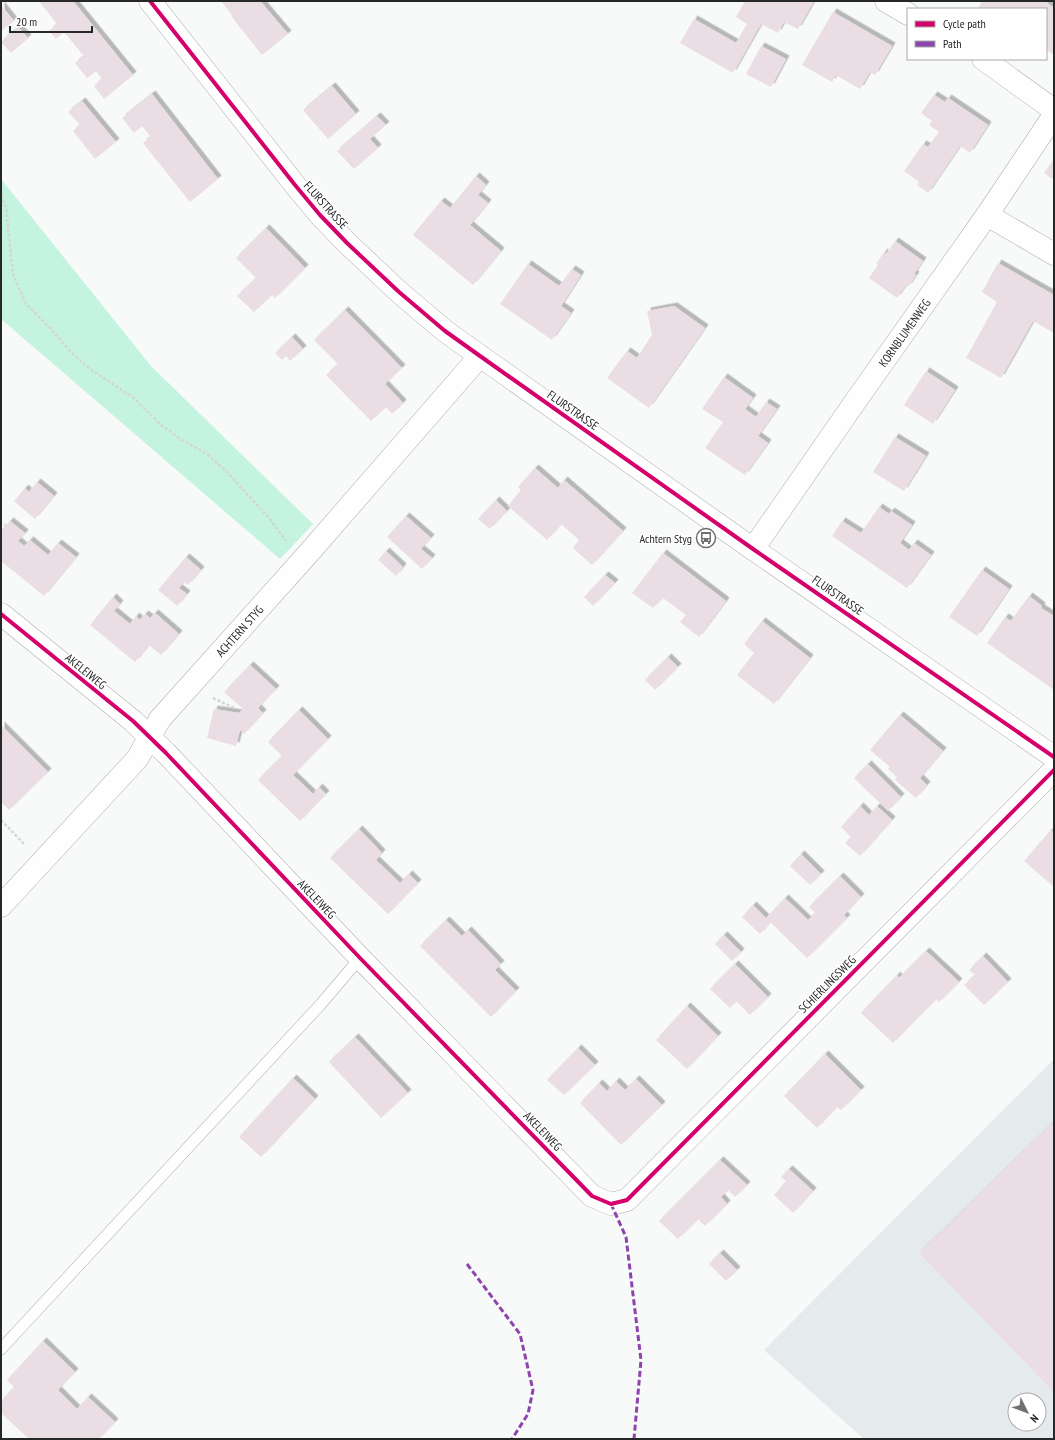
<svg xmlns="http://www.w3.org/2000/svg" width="1055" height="1440" font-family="'PT Sans Narrow',sans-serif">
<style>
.built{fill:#e5eaed;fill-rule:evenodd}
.green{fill:#c4f4df}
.building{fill:#ebdde4;filter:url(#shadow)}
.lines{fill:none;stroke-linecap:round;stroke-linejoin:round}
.lane-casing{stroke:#adaeae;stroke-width:12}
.street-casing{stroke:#adaeae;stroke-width:23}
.secondary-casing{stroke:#adaeae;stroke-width:23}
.path{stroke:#d4d5d5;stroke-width:2.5;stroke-dasharray:3 2;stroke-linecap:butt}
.lane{stroke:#fefefe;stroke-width:11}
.street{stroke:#fefefe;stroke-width:22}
.secondary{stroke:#fefefe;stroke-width:22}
.quiet{stroke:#8e44ad;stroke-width:3;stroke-dasharray:6 3;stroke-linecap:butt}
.cycleway-casing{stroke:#fff;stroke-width:6}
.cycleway{stroke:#d6006c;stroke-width:4}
.labels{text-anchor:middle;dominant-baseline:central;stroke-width:3;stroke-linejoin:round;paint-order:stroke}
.street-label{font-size:12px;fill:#262727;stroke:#fff}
.poi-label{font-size:12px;fill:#262727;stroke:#fff;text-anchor:end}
</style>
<defs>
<filter id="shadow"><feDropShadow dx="3.5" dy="-3.5" stdDeviation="0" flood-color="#0004"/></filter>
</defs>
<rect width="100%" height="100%" fill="#f8f9f9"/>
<path class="built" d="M1054,1059V1439H864L764,1350ZM1015,1400H1039V1424H1015Z"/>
<polygon class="green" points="1,179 151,366 313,524 280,559 1,319"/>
<g class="building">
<polygon points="39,1 73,1 133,75 104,99 94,86 102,79 96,71 87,78 75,63 84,56 64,32 56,39 49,31 57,24"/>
<polygon points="221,1 262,1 261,2 288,34 262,55 231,16 232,15"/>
<polygon points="745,1 814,1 798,29 784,22 778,33 761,24 733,73 680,43 694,19 736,43 747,24 736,17"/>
<polygon points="982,1 1048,1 1047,3 1054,8 1054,55 1046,50 1046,9 978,9"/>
<polygon points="1,5 14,21 1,31"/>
<polygon points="833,12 892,46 875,75 870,72 860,89 836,75 832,82 802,65"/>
<polygon points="18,27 28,38 11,53 1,42"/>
<polygon points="761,46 786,59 771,87 746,74"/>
<polygon points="332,86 356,114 328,139 303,110"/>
<polygon points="152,94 218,179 190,202 143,143 151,137 142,126 134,133 122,118"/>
<polygon points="934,95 945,102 948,98 988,125 970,153 960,146 928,193 917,185 919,182 904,171 923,144 928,147 939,132 929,125 932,121 921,113"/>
<polygon points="82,101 116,142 95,159 73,131 80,125 68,112"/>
<polygon points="377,116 386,125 370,139 378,148 354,169 337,151"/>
<polygon points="1054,159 1054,180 1044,173"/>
<polygon points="476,176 486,185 478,195 488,203 470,225 501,251 473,285 413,235 441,201 450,208"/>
<polygon points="266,228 305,268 275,298 272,295 254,312 237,296 256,278 236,258"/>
<polygon points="895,241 923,261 914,274 916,275 908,287 906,285 897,298 869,278 878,265 876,264 884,252 886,254"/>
<polygon points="998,263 1054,295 1054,333 1033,321 1001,378 966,358 997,302 982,292"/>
<polygon points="528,264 559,286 572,269 581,275 561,306 571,313 552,340 500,304"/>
<polygon points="674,306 705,328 649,408 607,378 627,351 637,358 652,335 647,311"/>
<polygon points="345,310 402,368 385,384 403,403 392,414 386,407 371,421 326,375 338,364 314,340"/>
<polygon points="292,337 303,349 290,361 286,356 282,360 275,353"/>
<polygon points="926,371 955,390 933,424 904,405"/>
<polygon points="724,377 753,398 745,409 756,417 766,402 777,409 758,436 768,443 745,475 705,448 723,422 702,409"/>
<polygon points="895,437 926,456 904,491 873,472"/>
<polygon points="535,468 558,488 564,480 623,531 592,565 573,548 579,540 561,524 547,540 508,506 521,490 518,487"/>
<polygon points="37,482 54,496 35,519 14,501 25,488 29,492"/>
<polygon points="496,500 507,511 490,529 478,519"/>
<polygon points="879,507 889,514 891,511 912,525 900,543 909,550 914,543 931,555 907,588 832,536 842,521 861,533"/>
<polygon points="406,516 431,538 421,549 432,558 422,569 387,537"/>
<polygon points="10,521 25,533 18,541 24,546 30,540 48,555 58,543 76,557 44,596 1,561 1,527 3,529"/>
<polygon points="386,551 403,567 396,576 378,560"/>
<polygon points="663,553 726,601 699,637 680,622 686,615 663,598 653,608 632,593"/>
<polygon points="186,557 201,570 188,585 184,582 179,588 187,594 177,606 158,590"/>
<polygon points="982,570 1009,589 977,636 949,617"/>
<polygon points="605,575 615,583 593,606 584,597"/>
<polygon points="1029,596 1042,606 1041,608 1054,616 1054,690 987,643 1005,617 1011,621"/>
<polygon points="113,597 120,604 114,611 130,624 136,616 140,620 145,614 150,618 155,613 179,634 161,655 149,645 135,662 90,625"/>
<polygon points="762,621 810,658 774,704 737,675 754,653 744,644"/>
<polygon points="668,657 678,667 655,690 645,680"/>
<polygon points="250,665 276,689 258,708 263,713 244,734 240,730 236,746 207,738 214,709 239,713 243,709 224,692"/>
<polygon points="299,710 328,739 293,775 313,794 319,787 326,794 300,821 258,780 282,756 268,742"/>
<polygon points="900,715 943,751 920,778 927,785 916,798 895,780 897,777 888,769 890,767 870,750"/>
<polygon points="1,725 48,772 9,810 1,802"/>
<polygon points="868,764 901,797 888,811 854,778"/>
<polygon points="860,806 869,815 877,806 892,820 860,856 845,843 851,837 841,827"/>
<polygon points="359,829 382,853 376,860 400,883 409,874 418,883 388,914 330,858"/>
<polygon points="1051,830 1054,833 1054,887 1024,861"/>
<polygon points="801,854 821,874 810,885 790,866"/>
<polygon points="840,876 861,897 844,915 847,918 807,958 770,922 760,934 742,917 753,905 766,918 785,898 808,920 815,913 809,907"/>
<polygon points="446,920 462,936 468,930 501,964 495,970 516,991 491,1017 420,946"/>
<polygon points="724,935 741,952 732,961 715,944"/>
<polygon points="926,951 959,982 939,1002 936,999 893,1043 861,1013 897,975 899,978"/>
<polygon points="983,956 1008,982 984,1005 964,985 975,975 969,970"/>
<polygon points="735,964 768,997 750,1015 736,1001 730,1008 710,989"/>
<polygon points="687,1006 718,1036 687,1069 656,1040"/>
<polygon points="355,1037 408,1093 381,1118 329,1062"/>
<polygon points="578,1048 595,1065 564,1095 547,1080"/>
<polygon points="825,1054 861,1090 841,1110 837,1107 817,1128 784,1096"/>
<polygon points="293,1078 315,1099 261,1157 239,1137"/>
<polygon points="636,1079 662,1105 621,1145 580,1103 599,1083 607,1091 616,1081 625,1090"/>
<polygon points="1054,1121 1054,1392 919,1253"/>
<polygon points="720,1160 747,1185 735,1197 728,1190 721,1197 727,1204 705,1226 698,1219 678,1239 659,1221"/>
<polygon points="789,1169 813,1191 793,1213 774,1195 786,1181 781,1177"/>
<polygon points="720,1253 737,1270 726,1281 709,1264"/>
<polygon points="43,1341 75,1372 58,1390 77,1409 88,1397 115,1422 99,1439 29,1439 1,1413 1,1401 14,1387 7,1380"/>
</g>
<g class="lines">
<defs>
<polyline id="lane" points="1,1349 321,1004 360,958"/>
<g id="street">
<polyline points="886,1 908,14"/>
<polyline points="983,59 1054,110"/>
<polyline points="987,215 1054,254"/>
<path id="s1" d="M753,549L855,402L987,215L1054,115"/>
<polyline points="1,614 133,721 166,753 360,958 592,1196 611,1204 627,1200 1054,770"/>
<path id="s2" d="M1,906L137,759L160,719L307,555L480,356"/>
</g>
<polyline id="secondary" points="150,1 295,185 320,215 347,243 399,292 445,331 480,356 753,549 1054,757"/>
</defs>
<use href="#lane" class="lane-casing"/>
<use href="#street" class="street-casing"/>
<use href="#secondary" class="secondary-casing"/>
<g class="path">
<polyline points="1,195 6,208 13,274 26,304 48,326 70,351 90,369 134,398 160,424 182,440 207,454 228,473 270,519 286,541"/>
<polyline points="213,698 234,708"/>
<polyline points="1,820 24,844"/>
</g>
<use href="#lane" class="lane"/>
<use href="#street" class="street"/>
<use href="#secondary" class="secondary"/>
<g class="quiet">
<polyline points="611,1204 626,1237 641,1360 634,1439"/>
<polyline points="467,1264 520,1334 533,1390 528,1414 512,1439"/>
</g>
<defs>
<g id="cycleway">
<polyline points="150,1 295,185 320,215 347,243 399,292 445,331 480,356 753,549 1054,757"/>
<polyline points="1,614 133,721 166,753 360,958 592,1196 611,1204 627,1200 1054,770"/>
</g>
</defs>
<use href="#cycleway" class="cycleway-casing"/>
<use href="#cycleway" class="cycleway"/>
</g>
<defs>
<symbol id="bus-ring" viewBox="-11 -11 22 22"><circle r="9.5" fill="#fff" stroke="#707070" stroke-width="1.5"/><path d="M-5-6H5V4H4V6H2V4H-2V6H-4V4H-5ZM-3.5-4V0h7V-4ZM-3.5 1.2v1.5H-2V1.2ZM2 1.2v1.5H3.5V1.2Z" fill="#707070"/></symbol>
</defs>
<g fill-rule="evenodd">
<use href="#bus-ring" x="695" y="527" width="22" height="22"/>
</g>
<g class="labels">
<g class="street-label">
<text transform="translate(326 205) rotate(48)">FLURSTRASSE</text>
<text stroke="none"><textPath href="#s1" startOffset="264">KORNBLUMENWEG</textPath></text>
<text transform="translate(573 410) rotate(35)">FLURSTRASSE</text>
<text transform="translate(838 595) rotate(35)">FLURSTRASSE</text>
<text stroke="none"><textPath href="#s2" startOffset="365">ACHTERN STYG</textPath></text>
<text transform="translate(86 671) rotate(39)">AKELEIWEG</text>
<text transform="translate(317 899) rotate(46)">AKELEIWEG</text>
<text transform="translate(827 984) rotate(-45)">SCHIERLINGSWEG</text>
<text transform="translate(543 1131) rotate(46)">AKELEIWEG</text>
</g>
<g class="poi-label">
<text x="692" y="538">Achtern Styg</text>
</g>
</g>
<rect width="1055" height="1440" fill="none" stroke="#262727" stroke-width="4"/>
<rect x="907" y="8" width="140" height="52" fill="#ffffff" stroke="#a8a9a9"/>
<rect x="915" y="21" width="20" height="6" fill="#d6006c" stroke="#a8a9a9"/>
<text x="943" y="28" font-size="12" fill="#262727">Cycle path</text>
<rect x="915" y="41" width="20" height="6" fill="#8e44ad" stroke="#a8a9a9"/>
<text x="943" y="48" font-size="12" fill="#262727">Path</text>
<g transform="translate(1027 1412) rotate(132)"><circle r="19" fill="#ffffff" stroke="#a8a9a9"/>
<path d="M0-3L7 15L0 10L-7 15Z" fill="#707070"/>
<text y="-6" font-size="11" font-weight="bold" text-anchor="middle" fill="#262727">N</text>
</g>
<path d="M10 26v6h82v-6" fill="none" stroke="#262727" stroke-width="2"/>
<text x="16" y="26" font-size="12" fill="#262727" stroke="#ffffff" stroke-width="3" paint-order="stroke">20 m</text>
</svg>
